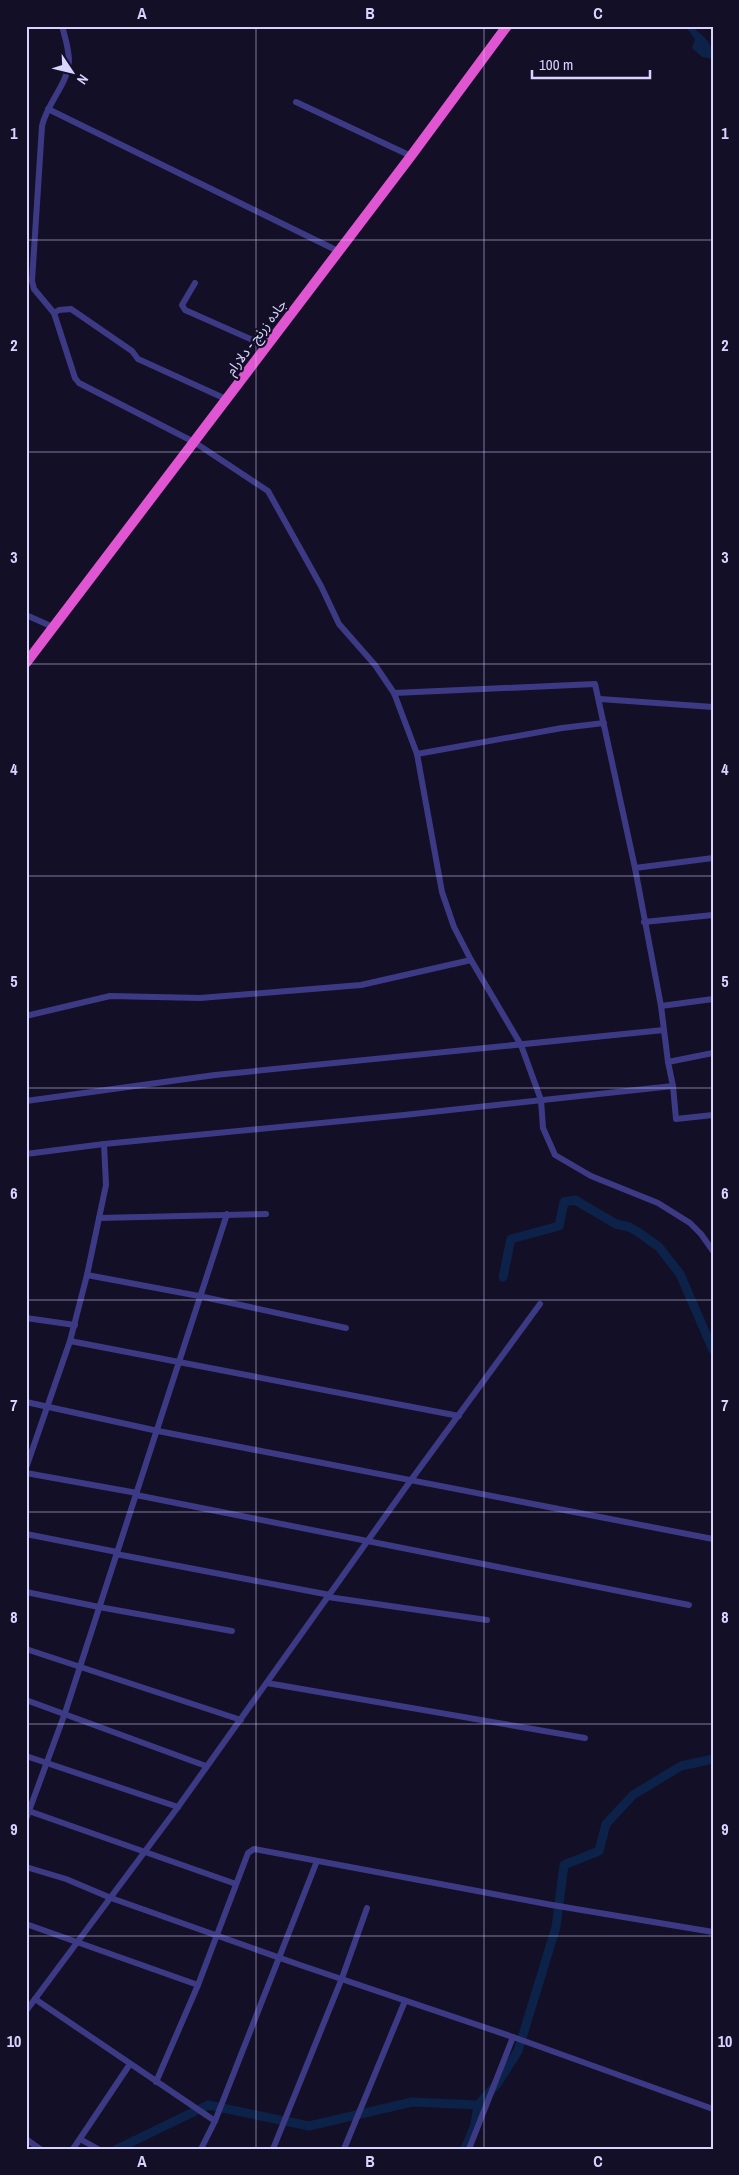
<svg xmlns="http://www.w3.org/2000/svg" width="739" height="2175" font-family="'Archivo Narrow','Noto Sans Arabic',sans-serif">
<style>
.water{fill:#0c2248}
.lines{fill:none;stroke-linecap:round;stroke-linejoin:round}
.canal{stroke:#0c2248;stroke-width:9}
.minor{stroke:#3d3a85;stroke-width:6}
.trunk{stroke:#e055d1;stroke-width:10}
.grid{fill:none;stroke:#d9d4ff;stroke-width:1;stroke-opacity:0.55}
.labels{text-anchor:middle;dominant-baseline:central;stroke-width:4.5;stroke-linejoin:round;paint-order:stroke}
.street-label{font-size:14px;fill:#d9d4ff;stroke:#130f26}
.neatline{fill:none;stroke:#d9d4ff;stroke-width:2}
.grid-label{font-size:16px;text-anchor:middle;font-weight:bold;fill:#d9d4ff}
</style>
<rect width="100%" height="100%" fill="#130f26"/>
<path class="water" d="M685,26H692C704,38 713,41 713,59L702,57L692,48L695,39Z"/>
<g class="lines">
<g class="canal">
<polyline points="503,1277 511,1239 559,1226 564,1202 575,1200 616,1224 629,1227 638,1232 659,1247 680,1274 713,1350"/>
<polyline points="117,2149 208,2105 309,2126 412,2102 478,2105"/>
<polyline points="465,2149 475,2125 478,2105 497,2084 518,2051 556,1927 564,1865 599,1851 606,1824 633,1795 681,1766 713,1759"/>
</g>
<g class="minor">
<path d="M62,26C65,37 69,49 69,61C68,84 47,103 42,126L32,281L34,289L54,313L75,378L79,383L194,442L268,491L321,586L339,624L375,665L394,693L417,754L442,892L454,927L471,960L521,1045L541,1100L543,1128L555,1155L591,1176L658,1203L690,1223L701,1234L713,1251"/>
<polyline points="296,102 411,156"/>
<polyline points="48,109 338,251"/>
<polyline points="195,283 182,305 185,310 266,346"/>
<polyline points="54,313 59,310 71,309 132,351 138,359 226,399"/>
<polyline points="26,615 53,627"/>
<polyline points="394,693 595,684 635,868 661,1006 668,1062"/>
<polyline points="600,699 713,707"/>
<polyline points="417,754 562,728 604,723"/>
<polyline points="635,868 713,858"/>
<polyline points="644,922 713,915"/>
<polyline points="661,1006 713,999"/>
<polyline points="26,1016 110,996 200,998 361,985 471,960"/>
<polyline points="673,1086 676,1119 713,1115"/>
<polyline points="26,1101 215,1075 664,1030"/>
<polyline points="26,1154 104,1144 404,1115 673,1086 668,1062 713,1053"/>
<polyline points="99,1218 266,1214"/>
<polyline points="87,1275 199,1296 346,1328"/>
<polyline points="26,1318 75,1325"/>
<polyline points="70,1341 459,1416"/>
<polyline points="26,1402 158,1431 713,1539"/>
<polyline points="26,1468 70,1341 87,1275 106,1185 104,1144"/>
<polyline points="26,1473 137,1493"/>
<polyline points="136,1495 689,1605"/>
<polyline points="26,1534 117,1552"/>
<polyline points="116,1554 330,1595"/>
<polyline points="26,1592 99,1607 232,1631"/>
<polyline points="328,1597 487,1620"/>
<polyline points="26,1649 241,1720"/>
<polyline points="267,1683 585,1738"/>
<polyline points="26,1700 206,1766"/>
<polyline points="26,1756 178,1807"/>
<polyline points="26,1810 236,1884"/>
<polyline points="26,1819 65,1713 227,1214"/>
<polyline points="26,1867 66,1879 111,1898 300,1965 513,2037 713,2109"/>
<polyline points="26,1924 198,1985"/>
<polyline points="35,1999 215,2121"/>
<polyline points="26,2011 178,1807 411,1480 540,1304"/>
<polyline points="156,2082 198,1985 248,1853 254,1849 552,1905 713,1932"/>
<polyline points="26,2139 40,2149"/>
<polyline points="80,2139 98,2149"/>
<polyline points="73,2149 130,2064"/>
<polyline points="201,2149 215,2121 317,1861"/>
<polyline points="273,2149 342,1978 367,1908"/>
<polyline points="344,2149 405,2001"/>
<polyline points="469,2149 513,2037"/>
</g>
<polyline class="trunk" points="26,663 411,156 507,26"/>
</g>
<path class="grid" d="M256,26V2149M484,26V2149M26,240H713M26,452H713M26,664H713M26,876H713M26,1088H713M26,1300H713M26,1512H713M26,1724H713M26,1936H713"/>
<g class="labels">
<g class="street-label">
<text transform="translate(256 337) rotate(-53)">جاده زرنج - دلارام</text>
</g>
</g>
<rect width="739" height="2175" fill="none" stroke="#130f26" stroke-width="55"/>
<g transform="translate(72 72) rotate(125)" stroke="#130f26" stroke-width="4" paint-order="stroke">
<path d="M0-4L9 19L0 12L-9 19Z" fill="#d9d4ff"/>
<text y="-8" font-size="14" font-weight="bold" text-anchor="middle" fill="#d9d4ff">N</text>
</g>
<path d="M532 70v8h118v-8" fill="none" stroke="#d9d4ff" stroke-width="2.5"/>
<text x="539" y="70" font-size="15" fill="#d9d4ff" stroke="#130f26" stroke-width="4" paint-order="stroke">100 m</text>
<rect x="28" y="28" width="684" height="2120" class="neatline"/>
<g class="grid-label">
<text x="142" y="19">A</text>
<text x="370" y="19">B</text>
<text x="598" y="19">C</text>
<text x="14" y="139">1</text>
<text x="725" y="139">1</text>
<text x="14" y="351">2</text>
<text x="725" y="351">2</text>
<text x="14" y="563">3</text>
<text x="725" y="563">3</text>
<text x="14" y="775">4</text>
<text x="725" y="775">4</text>
<text x="14" y="987">5</text>
<text x="725" y="987">5</text>
<text x="14" y="1199">6</text>
<text x="725" y="1199">6</text>
<text x="14" y="1411">7</text>
<text x="725" y="1411">7</text>
<text x="14" y="1623">8</text>
<text x="725" y="1623">8</text>
<text x="14" y="1835">9</text>
<text x="725" y="1835">9</text>
<text x="14" y="2047">10</text>
<text x="725" y="2047">10</text>
<text x="142" y="2167">A</text>
<text x="370" y="2167">B</text>
<text x="598" y="2167">C</text>
</g>
</svg>
